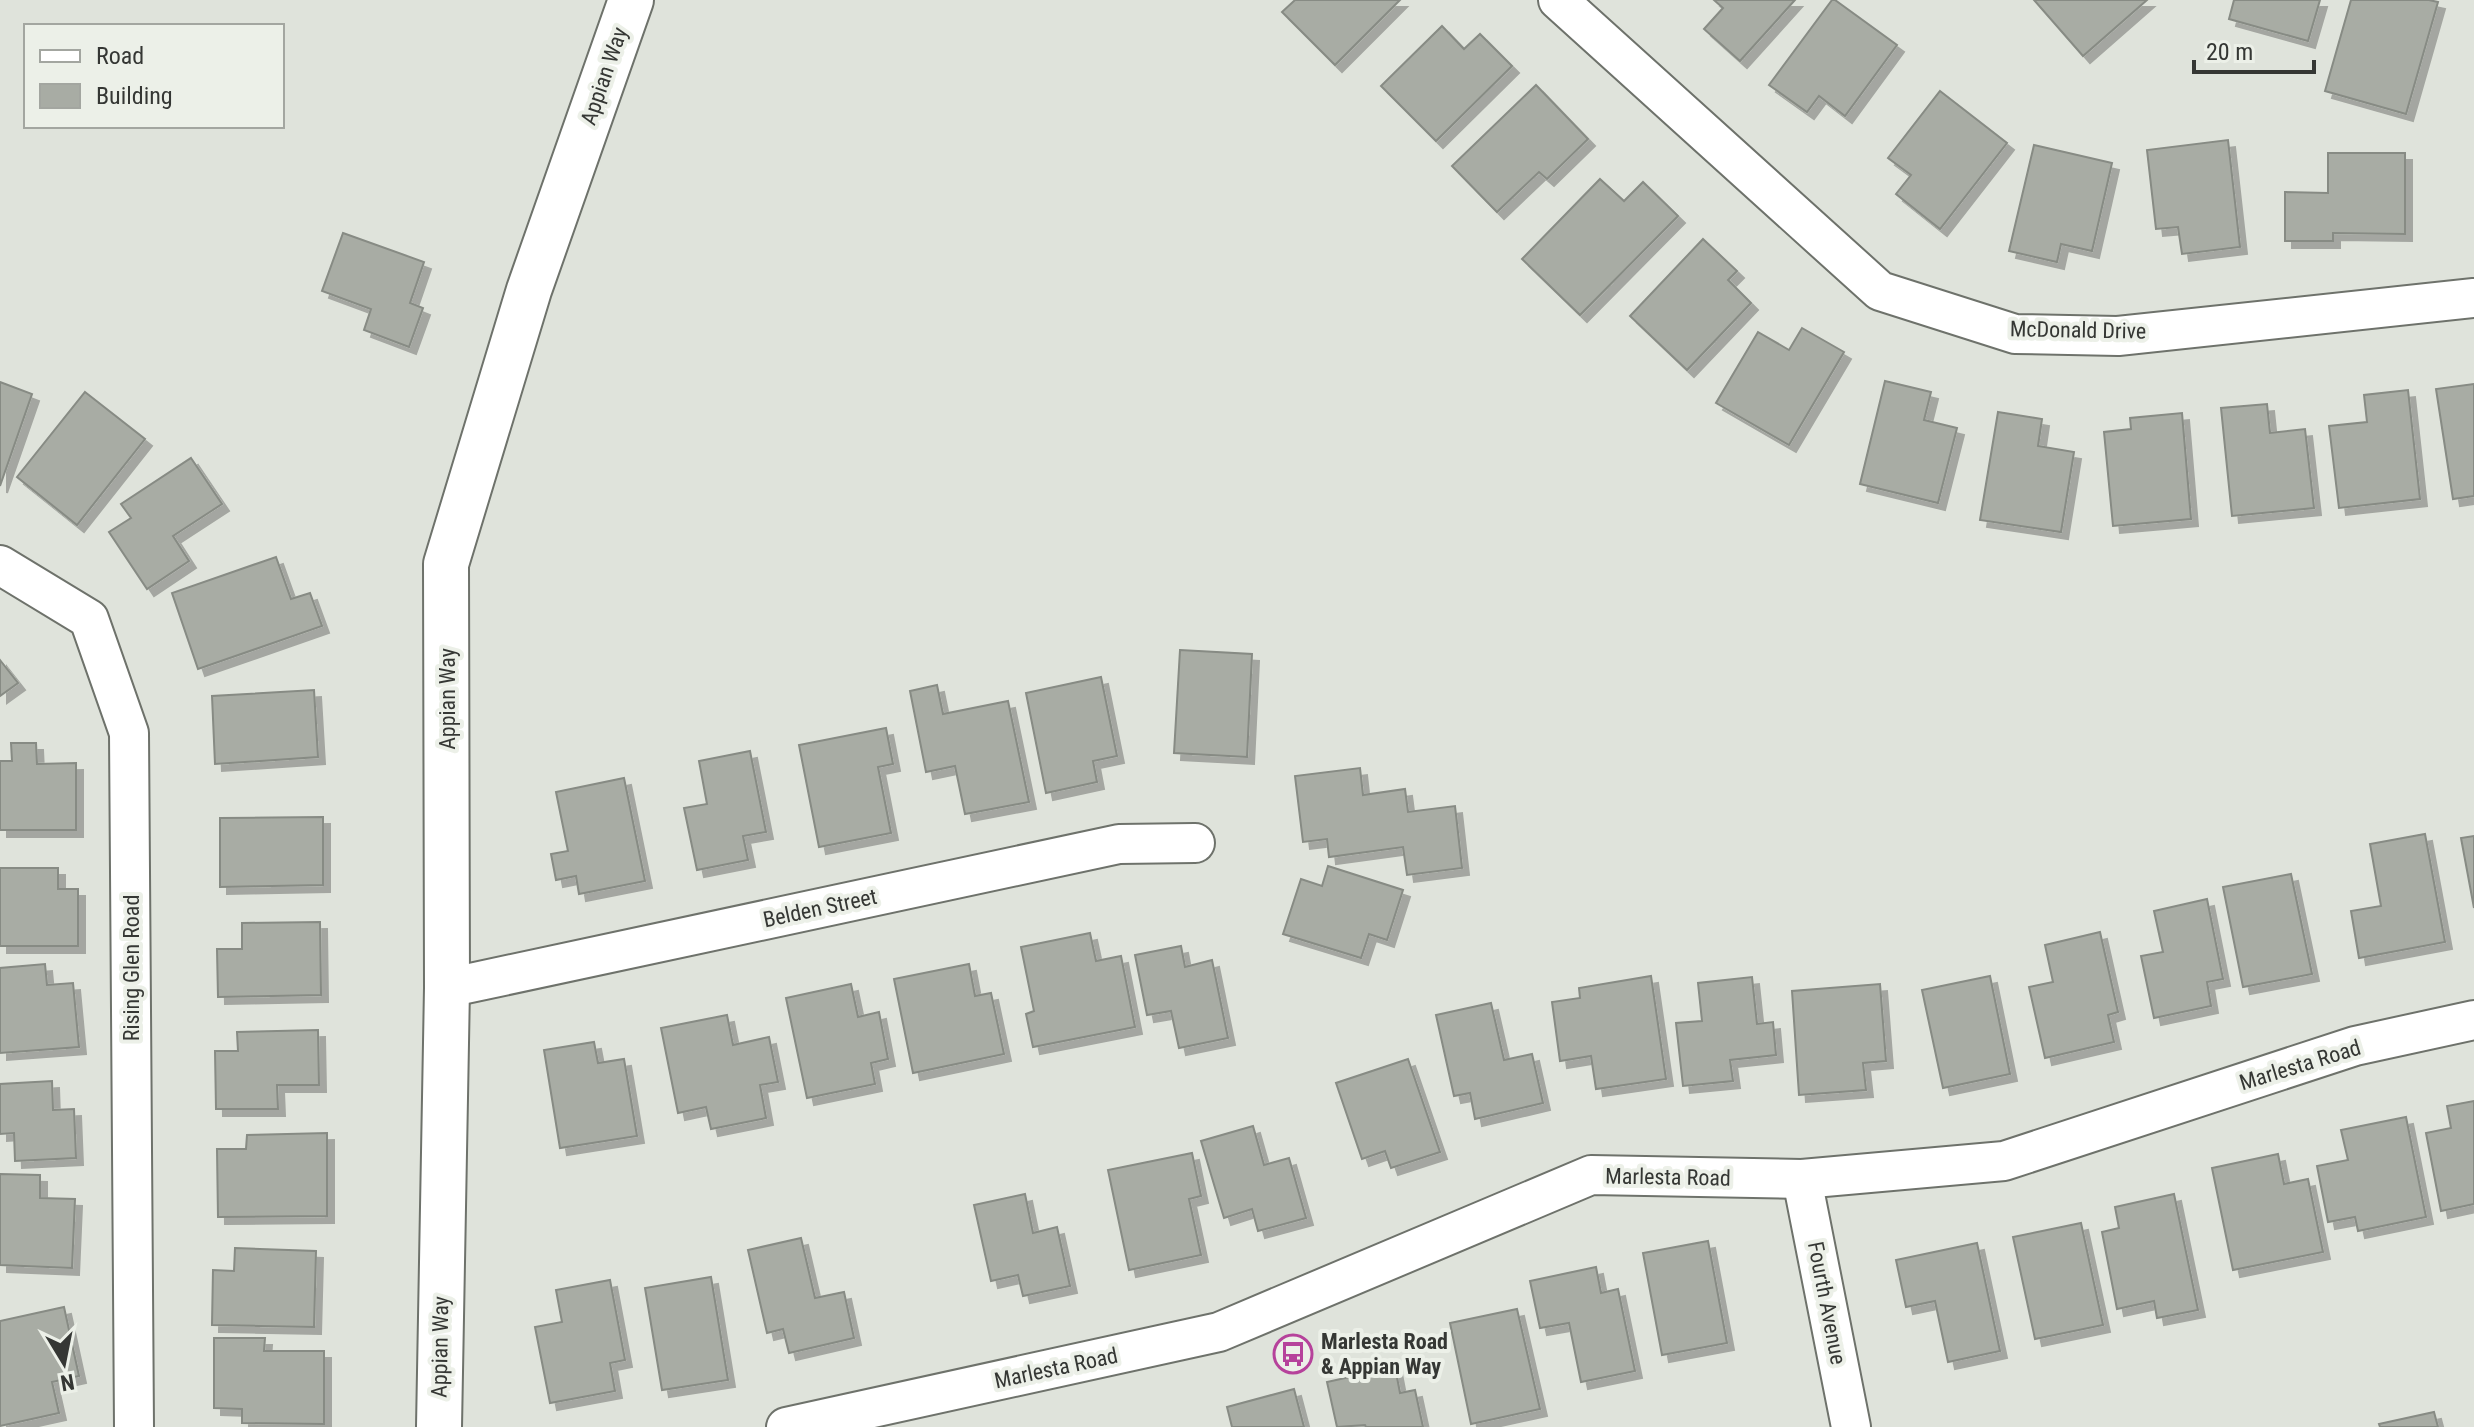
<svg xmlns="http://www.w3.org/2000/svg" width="2474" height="1427" font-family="'Roboto Condensed',sans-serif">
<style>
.building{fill:#a8aca4;stroke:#878b84;stroke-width:2;filter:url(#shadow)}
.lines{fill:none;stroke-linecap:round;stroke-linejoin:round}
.street-casing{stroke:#6e726b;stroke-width:42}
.secondary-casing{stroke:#6e726b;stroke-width:48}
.street{stroke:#fff;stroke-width:38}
.secondary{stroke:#fff;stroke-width:44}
.labels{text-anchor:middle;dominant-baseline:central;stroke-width:8;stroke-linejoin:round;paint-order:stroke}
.street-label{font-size:22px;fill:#353734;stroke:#ecf0e8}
.poi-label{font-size:22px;font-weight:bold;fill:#353734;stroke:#ecf0e8;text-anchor:start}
</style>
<defs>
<filter id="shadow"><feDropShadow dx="7" dy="7" stdDeviation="0" flood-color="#0004"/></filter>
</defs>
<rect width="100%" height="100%" fill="#dfe3db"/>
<g class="building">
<polygon points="1295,0 1400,0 1335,65 1282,12"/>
<polygon points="1714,0 1795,0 1740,61 1704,29 1723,8"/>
<polygon points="1832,0 1835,0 1897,45 1845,116 1819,96 1807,112 1769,85"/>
<polygon points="2034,0 2147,0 2083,56"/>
<polygon points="2234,0 2320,0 2308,41 2229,19"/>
<polygon points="2351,0 2429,0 2438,2 2406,114 2325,91"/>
<polygon points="1442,26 1464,49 1480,34 1512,66 1436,141 1381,86"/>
<polygon points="1536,85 1588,139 1547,179 1539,172 1497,212 1452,166"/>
<polygon points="1940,91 2007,143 1940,229 1896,194 1911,175 1888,158"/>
<polygon points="2228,140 2240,247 2182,254 2178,227 2156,229 2147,150"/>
<polygon points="2034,145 2112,163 2092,251 2061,244 2057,262 2009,251"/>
<polygon points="2328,153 2405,153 2405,234 2333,233 2333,241 2285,241 2285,192 2328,193"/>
<polygon points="1600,179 1624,201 1643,182 1678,216 1580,315 1522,259"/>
<polygon points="343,233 424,262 410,303 423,308 409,347 364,330 371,309 322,291"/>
<polygon points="1703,239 1737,271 1728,280 1751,303 1687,370 1630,316"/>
<polygon points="1802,328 1844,352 1789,445 1716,403 1758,332 1789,350"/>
<polygon points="1885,381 1931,392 1924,420 1957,428 1938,503 1860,484"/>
<polygon points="0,382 32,394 0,486"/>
<polygon points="2474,384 2474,496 2453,499 2436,389"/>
<polygon points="2408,390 2420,499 2339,508 2329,426 2367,422 2364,395"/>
<polygon points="85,392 145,439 77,525 17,477"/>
<polygon points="2267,404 2270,433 2305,429 2314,508 2232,516 2221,408"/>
<polygon points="1998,412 2042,419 2038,446 2074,452 2061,532 1980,520"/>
<polygon points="2182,413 2191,519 2113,526 2104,432 2131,429 2130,418"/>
<polygon points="191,458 222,504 173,536 189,561 147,589 109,532 131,518 121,504"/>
<polygon points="276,557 291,599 310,593 322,626 198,669 172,593"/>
<polygon points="1180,650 1252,654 1247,757 1174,753"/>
<polygon points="0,660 18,683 0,696"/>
<polygon points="1101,677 1117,756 1093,761 1097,782 1046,793 1026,693"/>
<polygon points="937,685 943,714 1008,701 1029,802 965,814 955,766 926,772 910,691"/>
<polygon points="314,690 318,757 215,764 212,696"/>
<polygon points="886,728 893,764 878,767 891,833 819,847 799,745"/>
<polygon points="11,743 36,743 37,764 76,763 76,830 0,830 0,761 12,761"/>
<polygon points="750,751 766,832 743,836 748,860 697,870 684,808 707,804 699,761"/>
<polygon points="1360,768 1363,795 1405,789 1408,812 1455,806 1462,868 1407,875 1403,847 1329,857 1327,839 1303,842 1295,776"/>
<polygon points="624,778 645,881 579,894 576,876 556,880 551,854 568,851 556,792"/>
<polygon points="323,817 323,885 220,887 220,818"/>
<polygon points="2425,834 2445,942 2359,958 2351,911 2381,906 2370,844"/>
<polygon points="2474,836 2474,908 2461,838"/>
<polygon points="1328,866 1403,890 1387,940 1369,934 1361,958 1283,934 1301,879 1322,886"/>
<polygon points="0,868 58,868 58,889 78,889 78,946 0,946"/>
<polygon points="2291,874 2312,974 2243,987 2223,887"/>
<polygon points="2207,899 2223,979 2207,982 2211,1006 2154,1018 2141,956 2163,952 2154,911"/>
<polygon points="320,922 321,995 218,997 217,949 242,949 242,923"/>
<polygon points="2100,932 2118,1012 2108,1015 2114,1042 2045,1058 2029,987 2053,982 2045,945"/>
<polygon points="1090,933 1096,961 1121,956 1135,1027 1033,1047 1026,1014 1034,1011 1021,947"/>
<polygon points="1181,946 1185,967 1212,960 1228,1038 1179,1048 1171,1011 1147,1015 1135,955"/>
<polygon points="45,964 47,985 73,983 79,1047 0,1053 0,968"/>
<polygon points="969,964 975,996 991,993 1004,1054 913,1073 894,979"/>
<polygon points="1651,976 1666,1079 1596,1089 1591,1056 1560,1061 1552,1002 1580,998 1579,988"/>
<polygon points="1990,976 2010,1074 1943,1088 1922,990"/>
<polygon points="1752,977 1757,1024 1773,1022 1776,1055 1730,1060 1733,1081 1683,1086 1676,1023 1702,1021 1698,983"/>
<polygon points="851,984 858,1017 879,1012 888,1059 871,1063 875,1084 807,1098 786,998"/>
<polygon points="1880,984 1886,1061 1863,1063 1866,1090 1799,1095 1792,991"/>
<polygon points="1491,1003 1504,1060 1532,1054 1543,1103 1475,1119 1470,1093 1454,1096 1436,1015"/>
<polygon points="727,1015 733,1045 769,1037 778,1082 760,1085 766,1118 711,1129 706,1107 678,1113 661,1028"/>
<polygon points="318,1030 319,1085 277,1085 278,1109 216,1109 215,1051 238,1051 237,1032"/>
<polygon points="594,1042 598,1063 624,1059 637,1136 560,1148 544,1050"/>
<polygon points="1408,1059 1440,1152 1391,1168 1385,1151 1362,1159 1336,1083"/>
<polygon points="52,1081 53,1110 74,1109 76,1158 15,1161 14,1133 0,1134 0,1084"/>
<polygon points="2474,1101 2474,1204 2441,1211 2426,1133 2451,1128 2447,1106"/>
<polygon points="2406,1117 2426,1217 2358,1231 2355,1217 2328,1222 2317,1166 2348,1160 2341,1130"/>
<polygon points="1253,1126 1264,1165 1289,1158 1306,1218 1258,1231 1252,1209 1224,1218 1201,1141"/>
<polygon points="327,1133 327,1216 218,1217 217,1149 246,1149 247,1135"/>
<polygon points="1192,1153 1201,1196 1189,1199 1201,1255 1129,1270 1108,1170"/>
<polygon points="2278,1154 2284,1184 2308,1179 2323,1252 2233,1270 2212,1168"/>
<polygon points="0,1174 40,1175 40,1198 75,1199 72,1268 0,1265"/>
<polygon points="1025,1194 1033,1233 1057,1227 1070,1286 1023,1296 1018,1275 991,1281 974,1205"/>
<polygon points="2174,1194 2198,1310 2157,1318 2154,1301 2117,1309 2102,1232 2119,1228 2115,1207"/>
<polygon points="2081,1223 2103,1325 2035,1339 2013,1237"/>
<polygon points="801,1238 815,1298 844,1292 854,1338 789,1353 783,1329 767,1333 748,1250"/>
<polygon points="1708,1241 1727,1343 1662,1355 1643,1253"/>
<polygon points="1977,1243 2000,1351 1948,1362 1935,1301 1906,1307 1896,1260"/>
<polygon points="235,1248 316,1251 314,1327 212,1325 213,1270 234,1271"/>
<polygon points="1596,1267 1601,1293 1618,1289 1635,1371 1581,1382 1569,1323 1540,1328 1530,1281"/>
<polygon points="711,1277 728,1380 662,1390 645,1288"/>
<polygon points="610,1280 625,1360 610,1363 615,1391 550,1403 535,1327 562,1322 556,1290"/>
<polygon points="64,1307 79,1376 52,1382 59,1413 0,1426 0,1321"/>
<polygon points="1517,1309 1540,1409 1471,1424 1450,1323"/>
<polygon points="214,1338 265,1338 264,1351 324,1351 324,1424 242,1423 242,1409 214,1408"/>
<polygon points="1395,1367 1400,1393 1415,1390 1423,1427 1366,1427 1365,1425 1337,1427 1327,1382"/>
<polygon points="1294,1389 1304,1427 1232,1427 1227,1407"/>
<polygon points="2434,1412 2438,1427 2380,1427 2379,1424"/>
</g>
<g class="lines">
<defs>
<g id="street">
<polyline points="1558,0 1880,291 2015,334 2118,336 2474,298"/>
<polyline points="0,565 89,619 129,733 134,1427"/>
<polyline points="447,988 1119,844 1195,843"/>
<polyline points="1802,1179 1851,1427"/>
<polyline points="786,1427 1219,1332 1591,1175 1802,1179 2004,1161 2355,1046 2474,1020"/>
</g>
<polyline id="secondary" points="439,1427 447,988 446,564 529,290 631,0"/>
</defs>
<use href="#street" class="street-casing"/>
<use href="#secondary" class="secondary-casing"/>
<use href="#street" class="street"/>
<use href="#secondary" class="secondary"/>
</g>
<defs>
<symbol id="bus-ring" viewBox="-11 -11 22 22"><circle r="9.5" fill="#ecf0e8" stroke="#b6429b" stroke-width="1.5"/><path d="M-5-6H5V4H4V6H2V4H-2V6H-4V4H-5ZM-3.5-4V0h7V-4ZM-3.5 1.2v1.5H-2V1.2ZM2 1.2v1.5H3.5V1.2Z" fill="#b6429b"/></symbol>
</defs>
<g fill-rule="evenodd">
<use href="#bus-ring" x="1271" y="1332" width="44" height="44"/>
</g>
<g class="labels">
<g class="street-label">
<text transform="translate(604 76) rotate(-71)">Appian Way</text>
<text transform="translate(2078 330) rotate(1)">McDonald Drive</text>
<text transform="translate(447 699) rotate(-90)">Appian Way</text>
<text transform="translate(820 908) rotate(-12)">Belden Street</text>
<text transform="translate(131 968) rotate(-90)">Rising Glen Road</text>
<text transform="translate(2300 1065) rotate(-17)">Marlesta Road</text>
<text transform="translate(1668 1177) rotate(1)">Marlesta Road</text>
<text transform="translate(1827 1303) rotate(79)">Fourth Avenue</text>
<text transform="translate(440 1347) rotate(-89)">Appian Way</text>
<text transform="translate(1056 1368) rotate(-12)">Marlesta Road</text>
</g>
<g class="poi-label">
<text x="1321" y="1341">Marlesta Road<tspan x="1321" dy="25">&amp; Appian Way</tspan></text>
</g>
</g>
<rect x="24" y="24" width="260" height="104" fill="#ecf0e8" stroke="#a3a6a0" stroke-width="2"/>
<rect x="40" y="50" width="40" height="12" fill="#ffffff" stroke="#a3a6a0" stroke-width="2"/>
<text x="96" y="64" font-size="24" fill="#353734">Road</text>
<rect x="40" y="84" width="40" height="24" fill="#a8aca4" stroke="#a3a6a0" stroke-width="2"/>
<text x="96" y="104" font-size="24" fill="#353734">Building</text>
<g transform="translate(64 1363) rotate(170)" stroke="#ecf0e8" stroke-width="6" paint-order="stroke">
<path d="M0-6L14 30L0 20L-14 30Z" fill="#353734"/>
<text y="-12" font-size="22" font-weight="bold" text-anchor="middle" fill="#353734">N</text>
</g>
<path d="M2194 60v12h120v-12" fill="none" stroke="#353734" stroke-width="4"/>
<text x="2206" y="60" font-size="24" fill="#353734" stroke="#ecf0e8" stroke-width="6" paint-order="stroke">20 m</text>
</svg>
